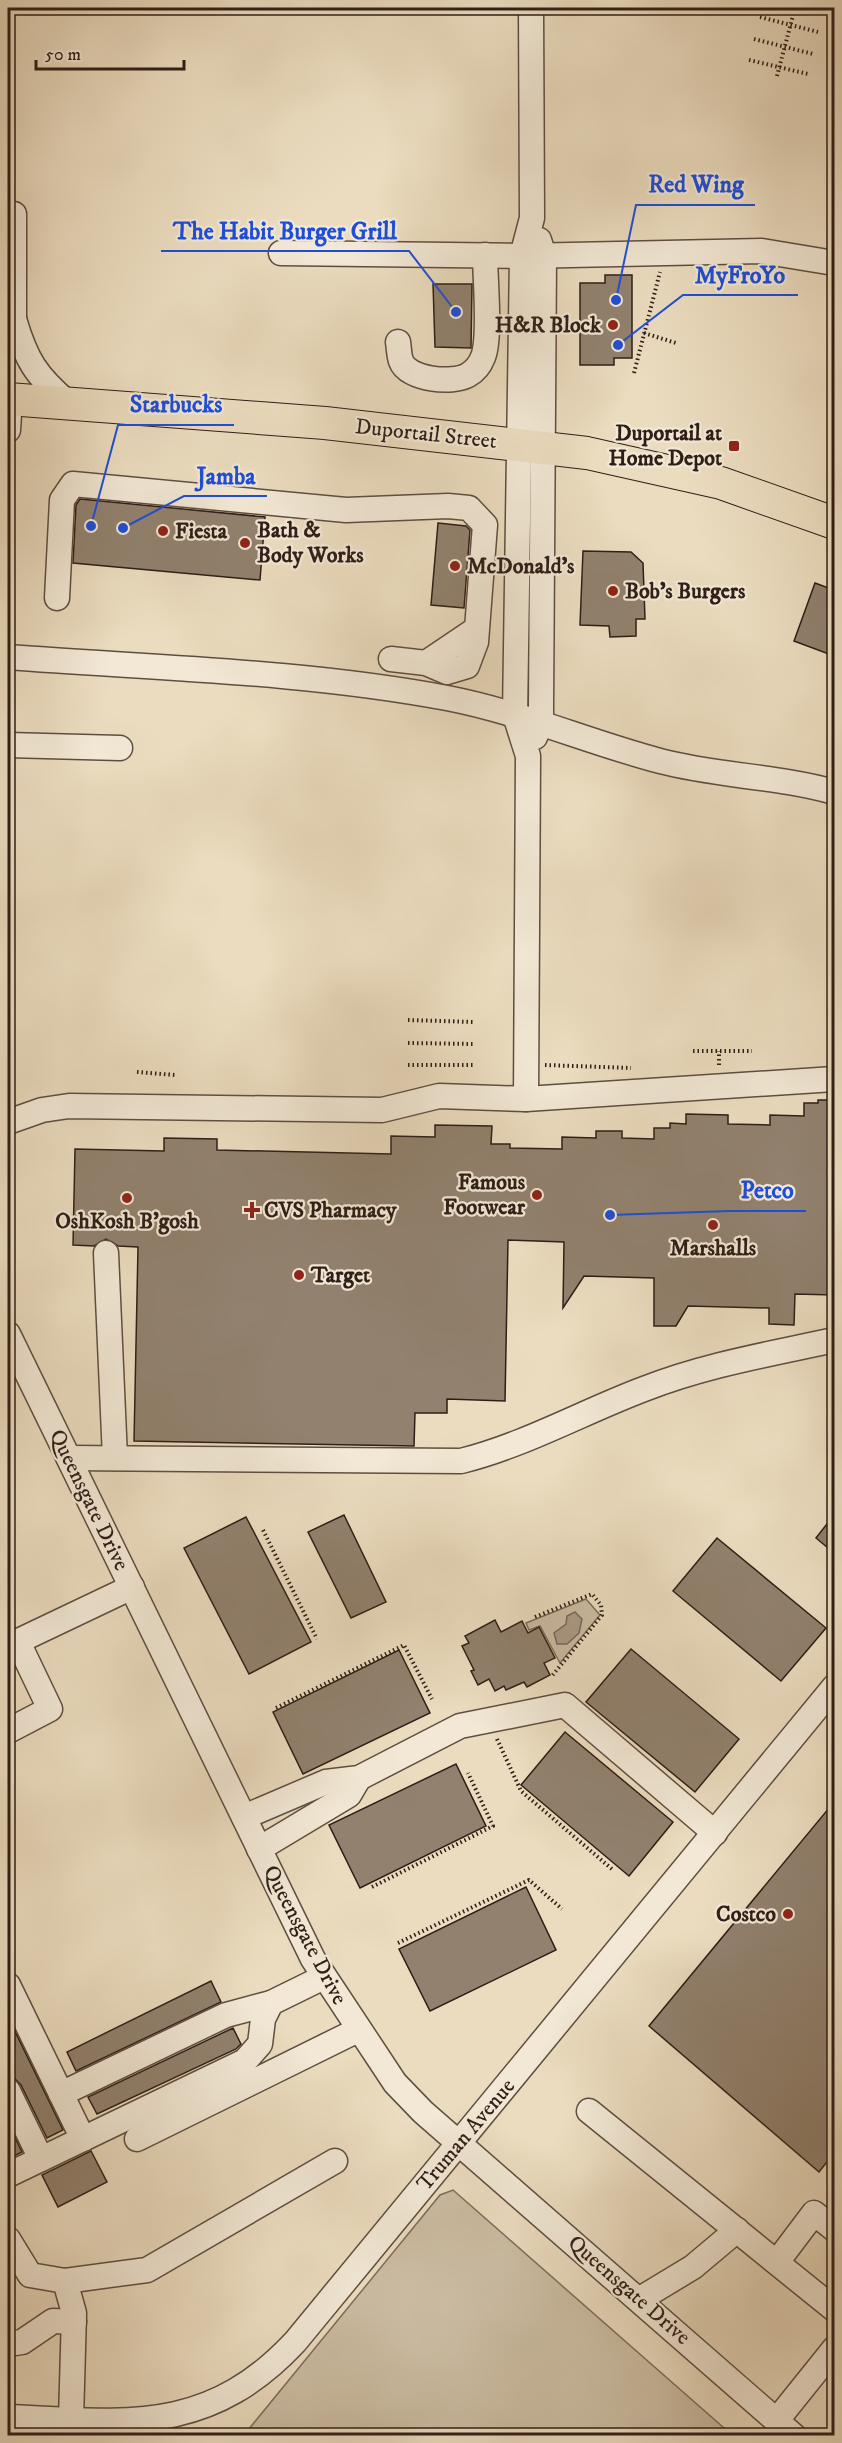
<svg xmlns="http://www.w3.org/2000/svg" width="842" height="2443" font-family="'IM FELL DW Pica',serif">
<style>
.green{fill:#cbbca2;stroke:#7d6d5c;stroke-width:1.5}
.water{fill:#ab9b86;stroke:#79695a;stroke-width:1.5}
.building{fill:#91816e;stroke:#2f1e17;stroke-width:1.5}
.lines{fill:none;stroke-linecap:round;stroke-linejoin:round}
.minor-casing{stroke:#5e4e41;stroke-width:27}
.major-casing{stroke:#2f1e17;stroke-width:34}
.path{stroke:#2f1e17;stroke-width:4;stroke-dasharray:1.5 3;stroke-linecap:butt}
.minor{stroke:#f2e8d5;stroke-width:24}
.major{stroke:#ebdcbf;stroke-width:32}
.poi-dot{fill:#8f2418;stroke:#f2e8d5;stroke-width:2}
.labels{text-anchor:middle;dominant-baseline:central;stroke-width:4.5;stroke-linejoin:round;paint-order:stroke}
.poi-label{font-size:22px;font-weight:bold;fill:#2f1e17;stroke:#f2e8d5;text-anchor:start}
.street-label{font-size:22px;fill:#2f1e17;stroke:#f2e8d5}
.leader{fill:none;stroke:#1d4ed8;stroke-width:2}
.callout-dot{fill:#1d4ed8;stroke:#f2e8d5;stroke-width:2}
.callout-label{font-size:24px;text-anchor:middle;font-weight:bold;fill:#1d4ed8;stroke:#f2e8d5;stroke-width:4.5;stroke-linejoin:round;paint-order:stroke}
</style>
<rect width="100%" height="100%" fill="#ebdcbf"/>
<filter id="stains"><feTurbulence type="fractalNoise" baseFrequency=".00333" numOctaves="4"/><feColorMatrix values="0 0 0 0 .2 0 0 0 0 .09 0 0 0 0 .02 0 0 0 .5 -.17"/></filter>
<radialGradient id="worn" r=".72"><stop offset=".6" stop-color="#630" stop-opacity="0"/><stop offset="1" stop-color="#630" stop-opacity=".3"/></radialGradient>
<g class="green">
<polygon points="586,1599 600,1615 560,1663 540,1626 529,1630 526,1623"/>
<polygon points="453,2190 732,2435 244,2435 440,2195"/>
</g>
<polygon class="water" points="575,1612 582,1619 579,1633 567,1644 557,1644 554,1633 566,1624 567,1616"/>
<g class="building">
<polygon points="605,275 632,275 632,358 614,358 614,365 580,365 580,283 605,283"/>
<polygon points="433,284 472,284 471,348 435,347"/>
<polygon points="80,499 265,517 260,580 73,563 76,505"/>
<polygon points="438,523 466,526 470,530 464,608 431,605"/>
<polygon points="583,551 631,552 643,563 645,619 636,619 636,636 610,637 609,626 580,625"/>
<polygon points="815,583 834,590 834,656 794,641"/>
<polygon points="818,1100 834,1100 834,1295 795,1294 794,1325 769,1324 769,1308 688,1306 676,1326 654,1326 654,1278 584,1276 563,1308 564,1242 508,1240 505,1401 447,1399 447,1413 415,1413 414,1446 134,1441 138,1247 118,1246 106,1239 94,1246 73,1245 75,1149 164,1151 164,1138 217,1139 217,1150 391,1154 391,1136 435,1137 435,1125 492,1126 491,1144 510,1144 510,1148 562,1149 562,1137 596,1138 596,1131 622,1131 622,1138 654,1139 654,1128 670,1128 670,1123 686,1124 686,1114 728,1115 728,1124 770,1125 770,1115 804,1116 804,1103 818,1103"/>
<polygon points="344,1515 386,1602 351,1618 308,1532"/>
<polygon points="834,1515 834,1553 816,1538"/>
<polygon points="246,1517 311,1642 249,1674 184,1548"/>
<polygon points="717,1538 826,1628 781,1681 673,1591"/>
<polygon points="495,1620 501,1632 522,1621 528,1633 539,1627 555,1658 544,1663 550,1675 527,1687 524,1682 506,1690 504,1686 495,1691 489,1679 478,1685 471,1671 474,1670 462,1646 469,1643 465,1636"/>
<polygon points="631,1649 739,1739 695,1792 586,1702"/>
<polygon points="399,1650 430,1713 303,1774 273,1712"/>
<polygon points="565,1732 673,1822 629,1876 521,1785"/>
<polygon points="456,1764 486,1826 360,1888 329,1825"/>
<polygon points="834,1802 834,2153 819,2172 649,2026"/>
<polygon points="526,1887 556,1950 430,2011 399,1949"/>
<polygon points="211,1981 221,2002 76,2071 67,2052"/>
<polygon points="8,2017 63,2130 47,2138 21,2085 15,2079 8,2077"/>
<polygon points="233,2028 241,2044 236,2049 97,2114 88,2097"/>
<polygon points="8,2123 22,2152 8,2159"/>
<polygon points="91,2151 107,2182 58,2207 42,2175"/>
</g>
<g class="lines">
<defs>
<g id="minor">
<polyline points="8,213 14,214 14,319 8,344"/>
<polyline points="281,253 522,256 762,251 834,263"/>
<path d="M14,319C26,360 36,376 69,404"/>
<path d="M398,342C399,348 399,356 401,361C408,380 453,384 468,375C475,371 480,365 483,357C491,337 485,279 485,255"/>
<polyline points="8,430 10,399"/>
<polyline points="57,598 62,500 73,484 346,510 448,506 469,508 485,525 476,642 467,666 447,672 426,663 391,659"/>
<path d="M8,657C152,668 304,671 447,698C520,712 588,742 660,761C717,776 777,776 834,792"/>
<polyline points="426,663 475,630"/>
<polyline points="535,737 541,723 541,708 544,256 539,240"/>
<polyline points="8,745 120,748"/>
<polyline points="526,1099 528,756 515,715 522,256 532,218 531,8"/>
<polyline points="8,1122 42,1110 69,1106 382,1110 439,1096 526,1099 834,1079"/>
<polyline points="106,1253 115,1458"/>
<polyline points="8,1334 313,1959 395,2083 423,2112 794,2436"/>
<path d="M69,1458L461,1461C525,1445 583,1412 644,1389C705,1365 770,1354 834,1340"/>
<polyline points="8,1646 132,1587"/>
<polyline points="8,1731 50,1709 18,1642"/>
<polyline points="244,1817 326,1782 359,1778 460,1726 565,1705 715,1833"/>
<polyline points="259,1849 349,1795 359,1778"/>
<polyline points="8,1985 83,2139"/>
<polyline points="8,2091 41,2159"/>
<polyline points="61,2094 226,2015 271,2003"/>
<polyline points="589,2111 834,2309"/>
<polyline points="137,2139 358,2030"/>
<polyline points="8,2175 245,2061 260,2044 263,2019 271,2003 324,1977"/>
<polyline points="8,2239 30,2275 65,2281 74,2313 71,2420"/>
<polyline points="777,2262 814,2213 834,2229"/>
<polyline points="65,2281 147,2270 335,2161"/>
<polyline points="640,2299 693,2267 737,2230"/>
<polyline points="8,2344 22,2342 53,2321 74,2322"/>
<path d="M8,2417C125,2422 207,2436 295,2342L834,1687"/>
<polyline points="777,2420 834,2349"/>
</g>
<polyline id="major" points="8,399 325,423 587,453 721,483 834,523"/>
</defs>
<use href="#minor" class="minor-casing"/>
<use href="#major" class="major-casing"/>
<g class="path">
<polyline points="120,10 124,8"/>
<polyline points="760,17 818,32"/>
<polyline points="754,39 813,54"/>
<polyline points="749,60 808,74"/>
<polyline points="777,76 795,8"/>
<polyline points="644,333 676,343"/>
<polyline points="634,373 660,272"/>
<polyline points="831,697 834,687"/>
<polyline points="408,1020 474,1022"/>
<polyline points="408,1043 473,1044"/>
<polyline points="693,1051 752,1051"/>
<polyline points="408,1065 473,1065"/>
<polyline points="545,1065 631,1068"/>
<polyline points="719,1065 719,1051"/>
<polyline points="137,1072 175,1075"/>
<polyline points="263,1530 317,1639"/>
<polyline points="535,1617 592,1594 601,1605 602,1615 551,1677"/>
<polyline points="276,1708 404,1645 432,1699"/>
<polyline points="497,1739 521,1791 613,1870"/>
<polyline points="372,1887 493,1826 468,1773"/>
<polyline points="398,1943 529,1880 562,1909"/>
</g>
<use href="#minor" class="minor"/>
<use href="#major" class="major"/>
</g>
<g class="poi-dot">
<circle cx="613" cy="325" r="6"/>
<rect x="728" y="440" width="12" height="12" rx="3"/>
<circle cx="163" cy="531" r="6"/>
<circle cx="245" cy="543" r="6"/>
<circle cx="455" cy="566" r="6"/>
<circle cx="613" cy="591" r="6"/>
<circle cx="537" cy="1195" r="6"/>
<circle cx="127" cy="1198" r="6"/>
<path d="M249 1201h6v6h6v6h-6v6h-6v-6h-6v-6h6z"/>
<circle cx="713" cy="1225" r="6"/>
<circle cx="299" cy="1275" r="6"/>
<circle cx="788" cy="1914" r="6"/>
</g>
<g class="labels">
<g class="poi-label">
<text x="601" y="325" text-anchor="end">H&amp;R Block</text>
<text x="722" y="433" text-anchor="end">Duportail at<tspan x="722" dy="25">Home Depot</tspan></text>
<text x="257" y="530">Bath &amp;<tspan x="257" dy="25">Body Works</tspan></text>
<text x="175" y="531">Fiesta</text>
<text x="467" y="566">McDonald's</text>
<text x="625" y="591">Bob's Burgers</text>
<text x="525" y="1182" text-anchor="end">Famous<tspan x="525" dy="25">Footwear</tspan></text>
<text x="264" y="1210">CVS Pharmacy</text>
<text x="127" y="1221" text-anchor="middle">OshKosh B'gosh</text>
<text x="713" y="1248" text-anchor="middle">Marshalls</text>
<text x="311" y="1275">Target</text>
<text x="776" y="1914" text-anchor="end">Costco</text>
</g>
<g class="street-label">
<text transform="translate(426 434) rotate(6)">Duportail Street</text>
<text transform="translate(89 1500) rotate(64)">Queensgate Drive</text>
<text transform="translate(305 1935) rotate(62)">Queensgate Drive</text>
<text transform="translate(466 2135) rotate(-50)">Truman Avenue</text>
<text transform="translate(629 2290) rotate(41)">Queensgate Drive</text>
</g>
</g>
<path class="leader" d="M616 300L636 205H755M456 312L409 251H161M618 345L683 295H798M91 526L118 425H234M123 528L184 496H267M610 1215L729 1211H806"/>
<g class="callout-dot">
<circle cx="616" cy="300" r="6"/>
<circle cx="456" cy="312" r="6"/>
<circle cx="618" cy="345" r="6"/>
<circle cx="91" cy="526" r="6"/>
<circle cx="123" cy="528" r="6"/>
<circle cx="610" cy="1215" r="6"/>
</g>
<g class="callout-label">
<text x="696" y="192">Red Wing</text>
<text x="285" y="239">The Habit Burger Grill</text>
<text x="740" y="283">MyFroYo</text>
<text x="176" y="412">Starbucks</text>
<text x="226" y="484">Jamba</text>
<text x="767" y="1198">Petco</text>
</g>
<rect width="842" height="2443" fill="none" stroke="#ebdcbf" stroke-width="30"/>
<rect x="9" y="9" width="824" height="2425" fill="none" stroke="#2f1e17" stroke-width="3"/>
<rect x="15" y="15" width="812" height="2413" fill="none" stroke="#2f1e17" stroke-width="1.5"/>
<path d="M36 60v9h148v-9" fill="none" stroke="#2f1e17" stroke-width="3"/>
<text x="45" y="60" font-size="18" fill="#2f1e17" stroke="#f2e8d5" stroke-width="4.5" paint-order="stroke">50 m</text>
<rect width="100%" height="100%" filter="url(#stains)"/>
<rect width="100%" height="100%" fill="url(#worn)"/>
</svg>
